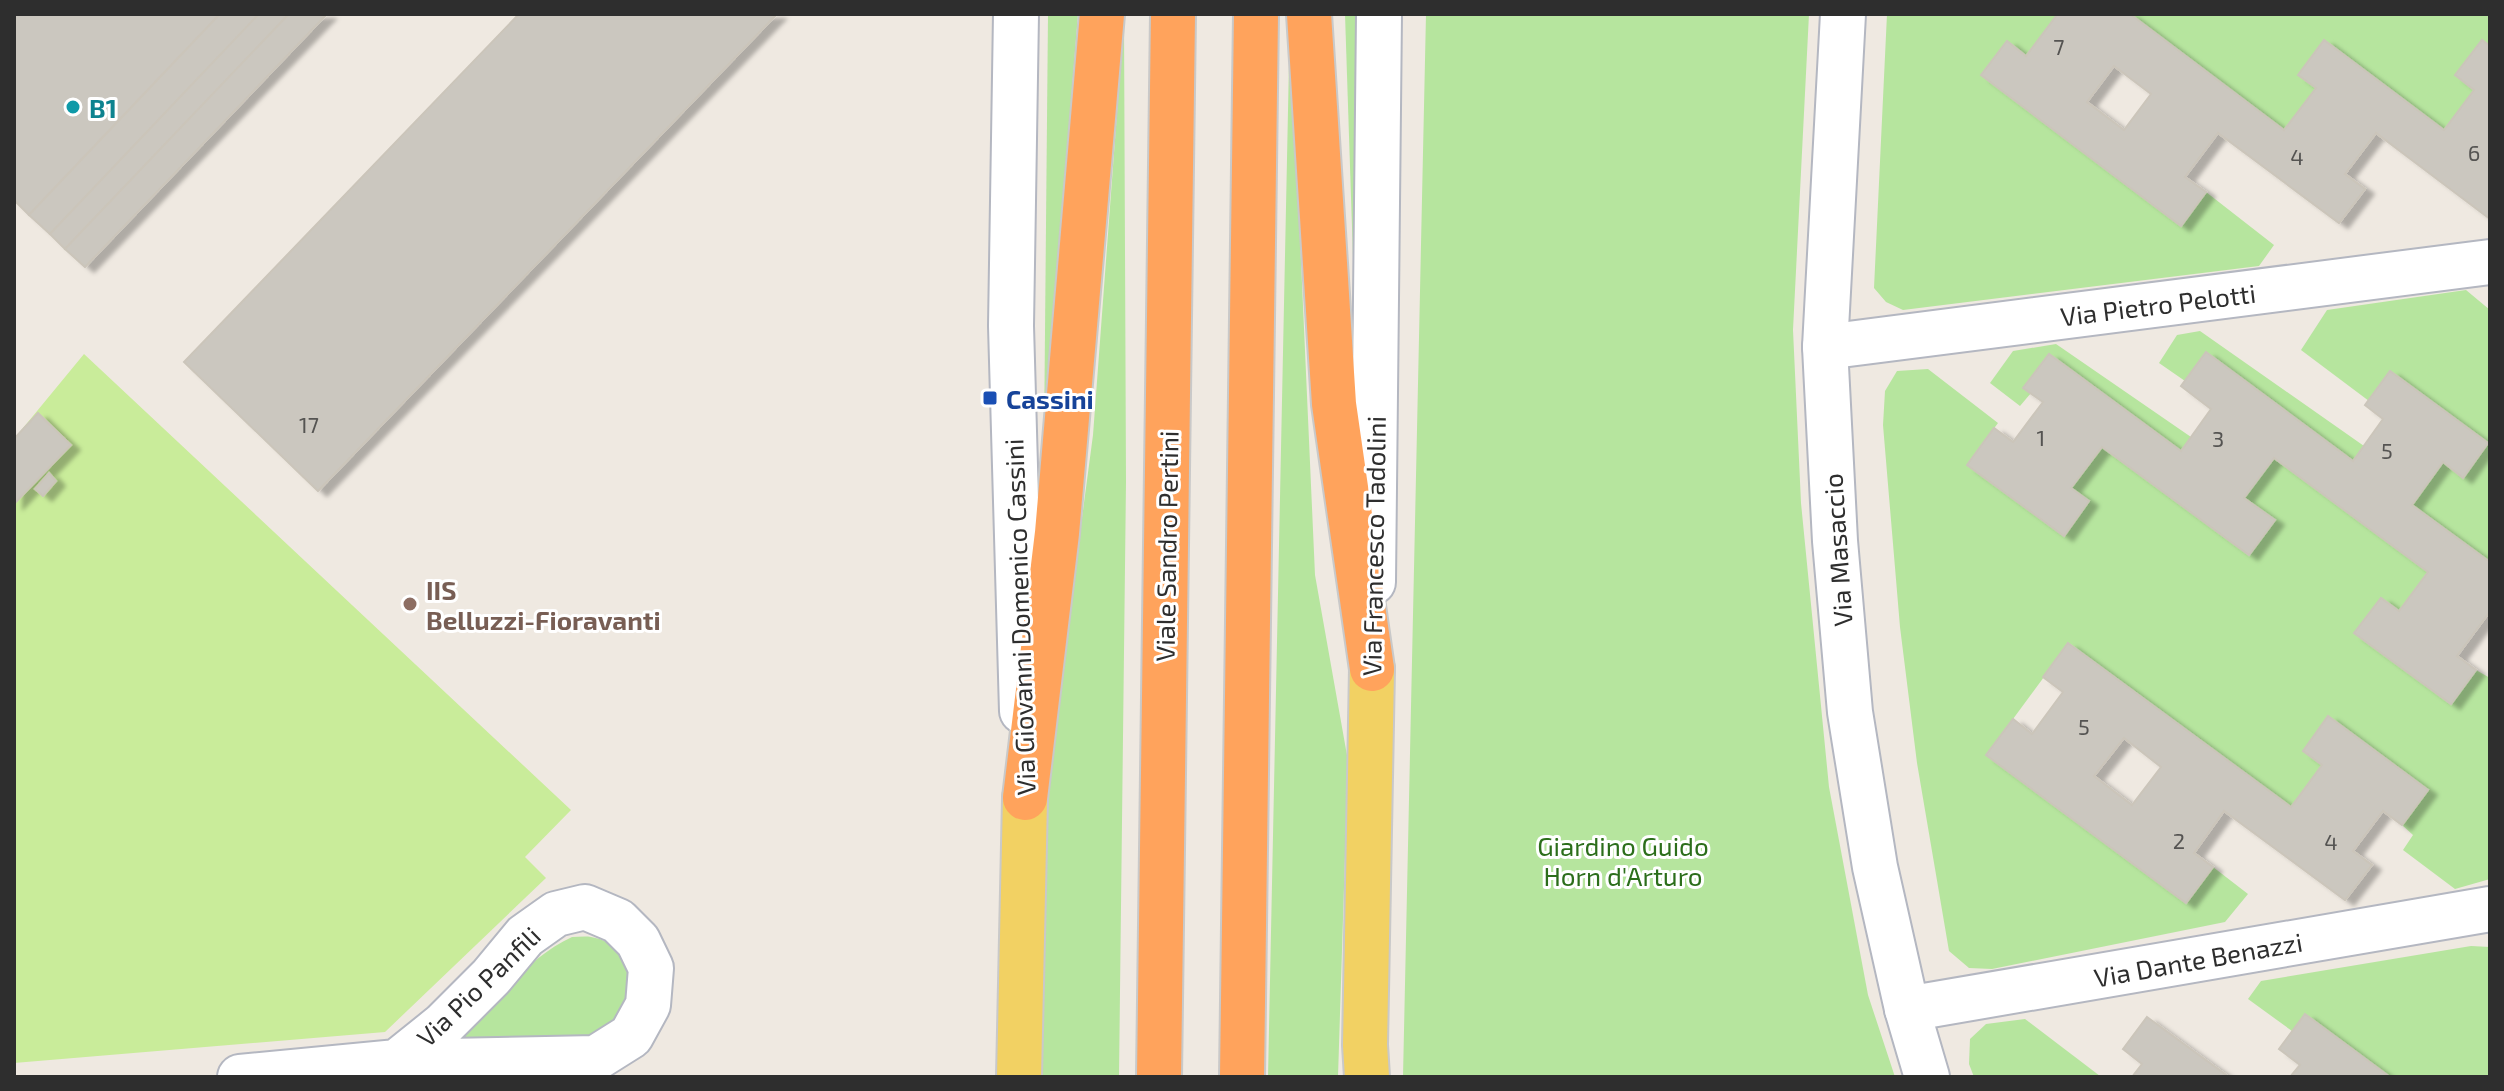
<svg xmlns="http://www.w3.org/2000/svg" width="2504" height="1091" font-family="'Exo 2',sans-serif">
<style>
.green{fill:#b6e59e}
.pitch{fill:#c9ec9a}
.building{fill:#cbc7bf;stroke:#cbc5ba;stroke-width:2;fill-rule:evenodd;filter:url(#shadow)}
.lines{fill:none;stroke-linecap:round;stroke-linejoin:round}
.minor-casing{stroke:#b4b7c1;stroke-width:48}
.major-casing{stroke:#c9c9c9;stroke-width:48}
.highway-casing{stroke:#c9c9c9;stroke-width:48}
.minor{stroke:#fff;stroke-width:44}
.major{stroke:#f2d163;stroke-width:44}
.highway{stroke:#ffa35c;stroke-width:44}
.culture-dot{fill:#0f9aa8;stroke:#fff;stroke-width:3}
.transit-dot{fill:#1a4fb4;stroke:#fff;stroke-width:3}
.education-dot{fill:#8d6e63;stroke:#fff;stroke-width:3}
.labels{text-anchor:middle;dominant-baseline:central;stroke-width:6;stroke-linejoin:round;paint-order:stroke}
.number-label{font-size:22px;fill:#555452}
.culture-label{font-size:26px;font-weight:bold;fill:#0d838f;stroke:#fff;text-anchor:start}
.street-label{font-size:26px;fill:#2e2e2e;stroke:#fff}
.transit-label{font-size:26px;font-weight:bold;fill:#164399;stroke:#fff;text-anchor:start}
.education-label{font-size:26px;font-weight:bold;fill:#785e54;stroke:#fff;text-anchor:start}
.park-label{font-size:26px;fill:#2c6e1b;stroke:#fff}
</style>
<defs>
<filter id="shadow"><feDropShadow dx="9" dy="5" stdDeviation="2" flood-color="#0004"/></filter>
</defs>
<rect width="100%" height="100%" fill="#efe9e1"/>
<g class="green">
<polygon points="1048,14 1078,14 1044,438"/>
<polygon points="1290,14 1315,575 1348,761 1338,1077 1268,1077"/>
<polygon points="1345,14 1359,14 1358,410"/>
<polygon points="1426,14 1809,14 1793,330 1801,503 1829,787 1868,995 1895,1077 1403,1077"/>
<polygon points="1887,14 2054,14 2056,16 2026,56 2007,42 1982,76 2180,225 2206,192 2274,245 2259,266 1903,310 1886,302 1874,288"/>
<polygon points="2130,14 2490,14 2490,46 2482,40 2455,75 2474,90 2444,130 2324,40 2298,75 2316,88 2284,130"/>
<polygon points="1124,19 1126,482 1119,1077 1035,1077 1041,827 1093,435"/>
<polygon points="2466,290 2490,310 2490,562 2412,505 2443,462 2464,477 2488,443 2390,371 2369,401 2301,350 2327,310"/>
<polygon points="2200,331 2364,446 2353,461 2206,353 2185,381 2159,363 2177,335"/>
<polygon points="2056,344 2191,437 2181,451 2049,354 2024,387 2031,393 2020,406 1990,383 2013,351"/>
<polygon points="1928,369 1998,423 1967,465 2064,536 2089,501 2071,488 2102,447 2275,520 2244,498 2274,458 2428,572 2399,611 2381,598 2355,633 2450,704 2476,670 2490,678 2490,879 2455,889 2403,850 2413,835 2402,825 2427,789 2328,717 2303,751 2322,765 2291,807 2069,643 2013,719 2186,903 2213,867 2248,894 2225,922 1992,969 1969,968 1949,951 1917,763 1900,627 1883,425 1885,391 1897,371"/>
<path d="M572,937C578,937 585,936 591,937C623,942 639,973 626,1002C622,1010 619,1017 613,1023C607,1029 599,1032 592,1036L458,1043C492,1006 526,958 572,937Z"/>
<polygon points="2471,946 2490,947 2490,1077 2390,1077 2306,1015 2292,1031 2248,999 2261,981"/>
<polygon points="2025,1019 2100,1076 2099,1077 1974,1077 1969,1064 1970,1039 1986,1024"/>
</g>
<polygon class="pitch" points="84,354 571,810 525,857 546,878 385,1032 14,1063 14,439"/>
<g class="building">
<polygon points="14,14 220,14 29,215 14,200"/>
<polygon points="220,14 259,14 50,234 29,215"/>
<polygon points="259,14 289,14 65,249 50,234"/>
<polygon points="289,14 327,14 85,267 65,249"/>
<polygon points="519,14 777,14 318,491 184,362"/>
<path d="M2054,14H2130L2284,130L2316,88L2298,75L2324,40L2444,130L2474,90L2455,75L2482,40L2490,46V219L2376,133L2345,174L2365,189L2339,223L2218,133L2185,177L2206,192L2181,226L1981,75L2007,41L2026,56L2056,16ZM2114,66L2151,94L2124,130L2087,102Z"/>
<polygon points="2206,352 2353,461 2383,419 2365,405 2390,371 2488,443 2463,478 2443,462 2412,505 2490,562 2490,616 2488,614 2457,656 2476,670 2451,704 2354,633 2381,598 2399,611 2428,572 2274,458 2244,498 2275,520 2249,555 2102,447 2071,488 2089,501 2064,536 1967,465 1994,428 2013,442 2043,402 2023,388 2049,354 2181,451 2211,409 2181,386"/>
<polygon points="38,413 71,445 14,504 14,439"/>
<polygon points="49,473 56,481 43,496 35,489"/>
<path d="M2068,643L2291,807L2322,765L2303,751L2328,716L2428,790L2402,825L2383,811L2353,851L2372,865L2345,900L2224,811L2194,853L2213,867L2186,903L1986,755L2013,719L2032,734L2063,692L2043,677ZM2124,738L2161,767L2132,805L2094,776Z"/>
<polygon points="2305,1014 2390,1077 2290,1077 2300,1065 2279,1049"/>
<polygon points="2147,1017 2229,1077 2132,1077 2142,1064 2123,1049"/>
</g>
<g class="lines">
<defs>
<g id="minor">
<polyline points="1016,14 1011,326 1022,711"/>
<polyline points="1843,14 1825,347 1835,541 1850,712 1875,867 1907,1009 1927,1077"/>
<polyline points="1825,347 2490,262"/>
<polyline points="1373,582 1379,14"/>
<polyline points="1907,1009 2490,909"/>
<polyline points="240,1077 397,1062 596,1058 631,1036 648,1005 651,968 638,941 618,921 585,907 556,914 525,936 491,977 443,1025 397,1062"/>
</g>
<g id="major">
<polyline points="1019,1077 1025,798"/>
<polyline points="1367,1077 1365,1045 1372,669"/>
</g>
<g id="highway">
<polyline points="1309,14 1334,404 1372,669"/>
<polyline points="1025,798 1057,533 1102,14"/>
<polyline points="1159,1077 1173,14"/>
<polyline points="1242,1077 1256,14"/>
</g>
</defs>
<use href="#minor" class="minor-casing"/>
<use href="#major" class="major-casing"/>
<use href="#highway" class="highway-casing"/>
<use href="#minor" class="minor"/>
<use href="#major" class="major"/>
<use href="#highway" class="highway"/>
</g>
<circle class="culture-dot" cx="73" cy="107" r="8"/>
<rect class="transit-dot" x="982" y="390" width="16" height="16" rx="4"/>
<circle class="education-dot" cx="410" cy="604" r="8"/>
<g class="labels">
<g class="number-label">
<text x="2059" y="46">7</text>
<text x="2474" y="152">6</text>
<text x="2297" y="156">4</text>
<text x="309" y="424">17</text>
<text x="2041" y="437">1</text>
<text x="2218" y="438">3</text>
<text x="2387" y="450">5</text>
<text x="2084" y="726">5</text>
<text x="2179" y="840">2</text>
<text x="2331" y="841">4</text>
</g>
<g class="culture-label">
<text x="89" y="107">B1</text>
</g>
<g class="street-label">
<text transform="translate(2158 304) rotate(-7)">Via Pietro Pelotti</text>
<text transform="translate(1166 546) rotate(-89)">Viale Sandro Pertini</text>
<text transform="translate(1373 546) rotate(-89)">Via Francesco Tadolini</text>
<text transform="translate(1837 550) rotate(-94)">Via Masaccio</text>
<text transform="translate(1019 617) rotate(-92)">Via Giovanni Domenico Cassini</text>
<text transform="translate(2198 959) rotate(-10)">Via Dante Benazzi</text>
<text transform="translate(478 986) rotate(-44)">Via Pio Panfili</text>
</g>
<g class="transit-label">
<text x="1006" y="398">Cassini</text>
</g>
<g class="education-label">
<text x="426" y="589">IIS<tspan x="426" dy="30">Belluzzi-Fioravanti</tspan></text>
</g>
<g class="park-label">
<text x="1623" y="845">Giardino Guido<tspan x="1623" dy="30">Horn d'Arturo</tspan></text>
</g>
</g>
<rect width="2504" height="1091" fill="none" stroke="#2e2e2e" stroke-width="32"/>
</svg>
